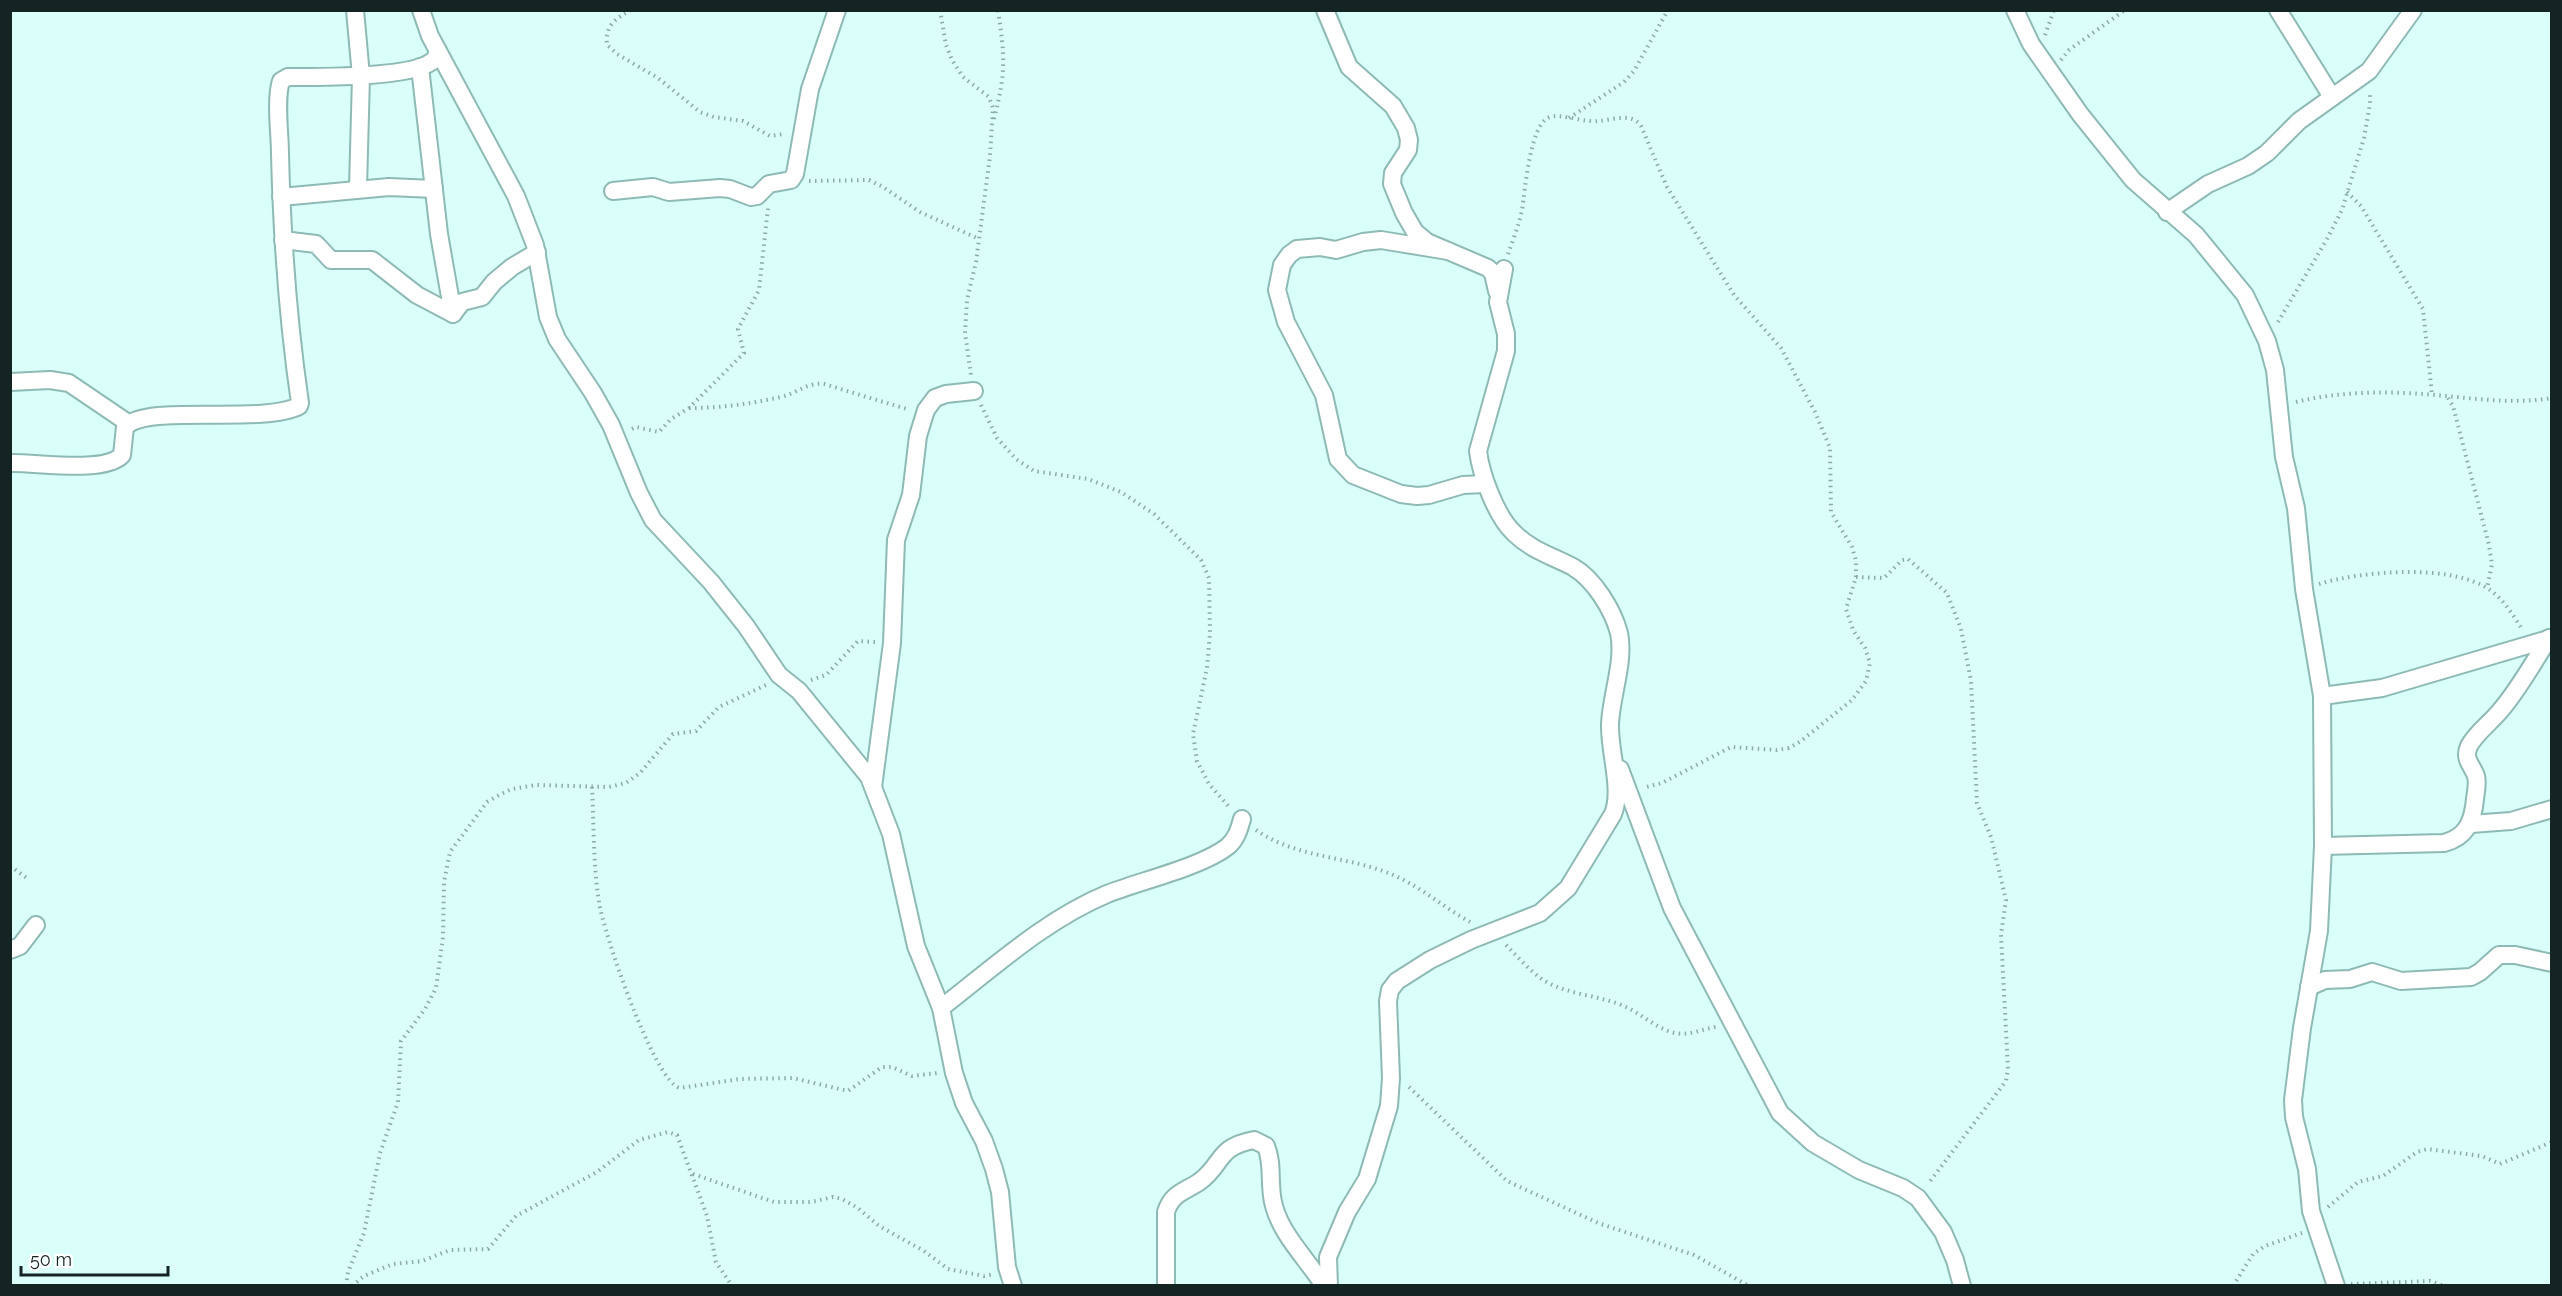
<svg xmlns="http://www.w3.org/2000/svg" width="2562" height="1296" font-family="Raleway,sans-serif">
<style>
.lines{fill:none;stroke-linecap:round;stroke-linejoin:round}
.street-casing{stroke:#8ebab5;stroke-width:20}
.path{stroke:#8daaa7;stroke-width:4;stroke-dasharray:1.5 4.5;stroke-linecap:butt}
.street{stroke:#fff;stroke-width:16}
</style>
<rect width="100%" height="100%" fill="#dafefa"/>
<g class="lines">
<defs>
<g id="street">
<polyline points="355,10 361,76 358,188"/>
<polyline points="421,10 430,36 516,196 535,245 548,317 557,339 593,393 611,425 639,493 653,520 711,582 746,626 779,675 799,691 869,777 891,834 916,946 941,1008 954,1073 964,1103 984,1141 994,1169 1000,1192 1007,1267 1013,1286"/>
<polyline points="1325,10 1349,67 1393,106 1406,128 1409,140 1408,150 1393,173 1392,184 1404,213 1415,232 1427,242 1488,268 1493,273 1497,291"/>
<polyline points="2015,10 2031,44 2080,114 2133,180 2196,235 2245,295 2267,341 2275,370 2284,457 2296,508 2304,589 2322,696 2323,846 2319,931 2302,1028 2293,1100 2294,1117 2307,1169 2311,1211 2336,1286"/>
<polyline points="2278,10 2332,97"/>
<polyline points="420,67 439,234 453,314"/>
<polyline points="613,191 653,187 669,192 720,188 730,189 751,197 757,196 769,184 791,180 795,174 810,89 837,10"/>
<polyline points="281,197 389,187 434,189"/>
<polyline points="2167,212 2208,184 2248,166 2267,153 2299,121 2369,71 2413,10"/>
<polyline points="283,240 316,244 331,260 372,260 417,295 453,314 462,302 482,297 494,282 512,267 537,252"/>
<polyline points="1448,251 1381,240 1363,242 1336,250 1320,247 1297,249 1289,255 1282,265 1277,290 1286,322 1324,395 1338,459 1353,475 1401,494 1417,496 1429,495 1463,485 1486,484"/>
<polyline points="10,382 50,380 69,383 128,423"/>
<path d="M10,463C36,462 105,474 122,455L125,427C147,403 261,425 299,406L300,403C288,321 282,238 280,154C280,133 275,100 281,81L288,77C318,77 409,78 431,62C436,60 436,55 438,51"/>
<polyline points="2322,696 2382,688 2552,638"/>
<polyline points="1620,769 1672,908 1780,1113 1813,1143 1859,1170 1903,1188 1918,1198 1943,1232 1955,1260 1962,1286"/>
<polyline points="873,787 892,643 896,540 911,495 918,436 926,410 935,398 946,394 974,391"/>
<polyline points="2471,824 2511,821 2552,809"/>
<path d="M2323,846L2444,843C2467,837 2473,821 2475,799C2476,791 2478,783 2476,776C2472,765 2463,759 2469,746C2476,733 2491,722 2500,711C2519,689 2533,663 2549,638"/>
<polyline points="10,950 20,946 36,925"/>
<polyline points="2309,987 2325,980 2350,979 2372,972 2401,981 2471,977 2480,972 2499,955 2515,955 2552,963"/>
<path d="M941,1008C994,967 1045,920 1107,894C1140,881 1201,867 1227,847C1236,840 1239,830 1242,819"/>
<path d="M1166,1286V1212C1172,1193 1184,1192 1199,1182C1223,1165 1216,1147 1254,1140L1266,1146C1274,1165 1268,1186 1274,1206C1282,1236 1308,1260 1324,1286"/>
<path d="M1329,1286L1328,1257L1347,1212L1367,1179L1389,1106L1391,1078L1388,1001L1390,990L1397,981L1430,960L1471,940L1540,913L1568,888L1613,814C1623,790 1609,751 1610,724C1611,696 1625,661 1619,633C1613,610 1594,579 1573,567C1552,556 1531,550 1514,533C1496,516 1481,475 1478,451L1506,351V334L1498,302L1504,269"/>
</g>
</defs>
<use href="#street" class="street-casing"/>
<g class="path">
<path d="M631,10C615,19 605,25 607,45L617,54L658,78L700,112L714,117L743,121L770,136L784,134"/>
<polyline points="940,10 946,45 952,60 963,77 989,97 993,108 990,156 976,262 967,300 965,333 971,375"/>
<polyline points="2045,35 2054,10"/>
<polyline points="2061,60 2069,50 2125,10"/>
<polyline points="1569,118 1624,82 1634,71 1668,10"/>
<path d="M994,119C1006,73 1005,57 998,10"/>
<polyline points="809,181 869,180 883,187 920,212 979,239"/>
<polyline points="2347,192 2361,206 2423,309 2432,395"/>
<path d="M1508,254C1513,240 1519,225 1522,210C1525,191 1530,126 1548,118C1559,112 1584,123 1598,121C1613,120 1632,112 1641,126L1667,187L1734,295L1781,348L1815,412L1830,448L1831,512L1852,547L1856,561V577L1846,609L1853,630L1865,648L1870,663L1866,681L1852,700L1801,741L1789,748L1777,750L1731,747L1662,783L1646,787"/>
<polyline points="2278,322 2327,239 2342,210 2364,138 2370,104 2370,93"/>
<polyline points="2448,398 2453,406 2489,545 2492,564 2487,589"/>
<path d="M2296,402C2337,392 2381,391 2423,394C2466,397 2508,405 2552,398"/>
<polyline points="981,405 997,438 1016,459 1034,471 1088,479 1121,492 1154,514 1201,560 1209,578 1210,633 1207,668 1193,734 1197,761 1209,784 1230,808"/>
<path d="M689,408C720,408 750,404 781,397C797,393 808,382 824,384L910,410"/>
<polyline points="632,429 636,427 659,432 671,419 689,408 744,353 738,329 759,290 768,208"/>
<polyline points="1856,577 1884,578 1902,560 1908,559 1947,593 1961,629 1971,681 1977,803 1991,837 2006,900 2001,935 2008,1069 2006,1081 1928,1184"/>
<path d="M2319,584C2362,571 2451,563 2490,590C2504,600 2513,615 2522,629"/>
<polyline points="811,680 826,675 858,641 875,642"/>
<path d="M592,787C594,825 593,864 599,902C603,931 654,1082 680,1088L740,1079L793,1078L848,1091L882,1067H892L912,1076L938,1073"/>
<path d="M1256,830C1296,858 1347,856 1391,874C1420,886 1443,907 1470,922"/>
<polyline points="10,866 27,878"/>
<path d="M1506,945C1518,957 1529,970 1543,980C1567,995 1600,995 1626,1007C1643,1015 1657,1029 1675,1033C1689,1036 1702,1029 1716,1027"/>
<polyline points="1409,1087 1507,1181 1598,1223 1694,1255 1749,1286"/>
<polyline points="693,1174 774,1202 811,1202 833,1197 842,1199 858,1208 879,1226 924,1251 948,1269 984,1276 994,1274"/>
<polyline points="2328,1207 2358,1182 2383,1176 2417,1152 2427,1149 2482,1156 2500,1164 2552,1142"/>
<polyline points="2351,1284 2430,1281 2444,1286"/>
<polyline points="346,1286 348,1272 364,1233 380,1153 398,1102 401,1041 425,1009 436,988 443,937 444,882 450,852 487,802 501,794 512,789 536,785 609,787 626,783 640,773 673,734 696,731 719,707 766,685"/>
<polyline points="352,1286 364,1276 393,1264 422,1261 450,1250 488,1249 516,1216 597,1172 639,1140 668,1132 677,1135 707,1216 716,1262 732,1286"/>
<polyline points="2233,1286 2253,1254 2265,1246 2302,1233"/>
</g>
<use href="#street" class="street"/>
</g>
<rect width="2562" height="1296" fill="none" stroke="#132423" stroke-width="24"/>
<path d="M21 1266v9h147v-9" fill="none" stroke="#132423" stroke-width="3"/>
<text x="30" y="1266" font-size="18" fill="#132423" stroke="#ffffff" stroke-width="4.5" paint-order="stroke">50 m</text>
</svg>
